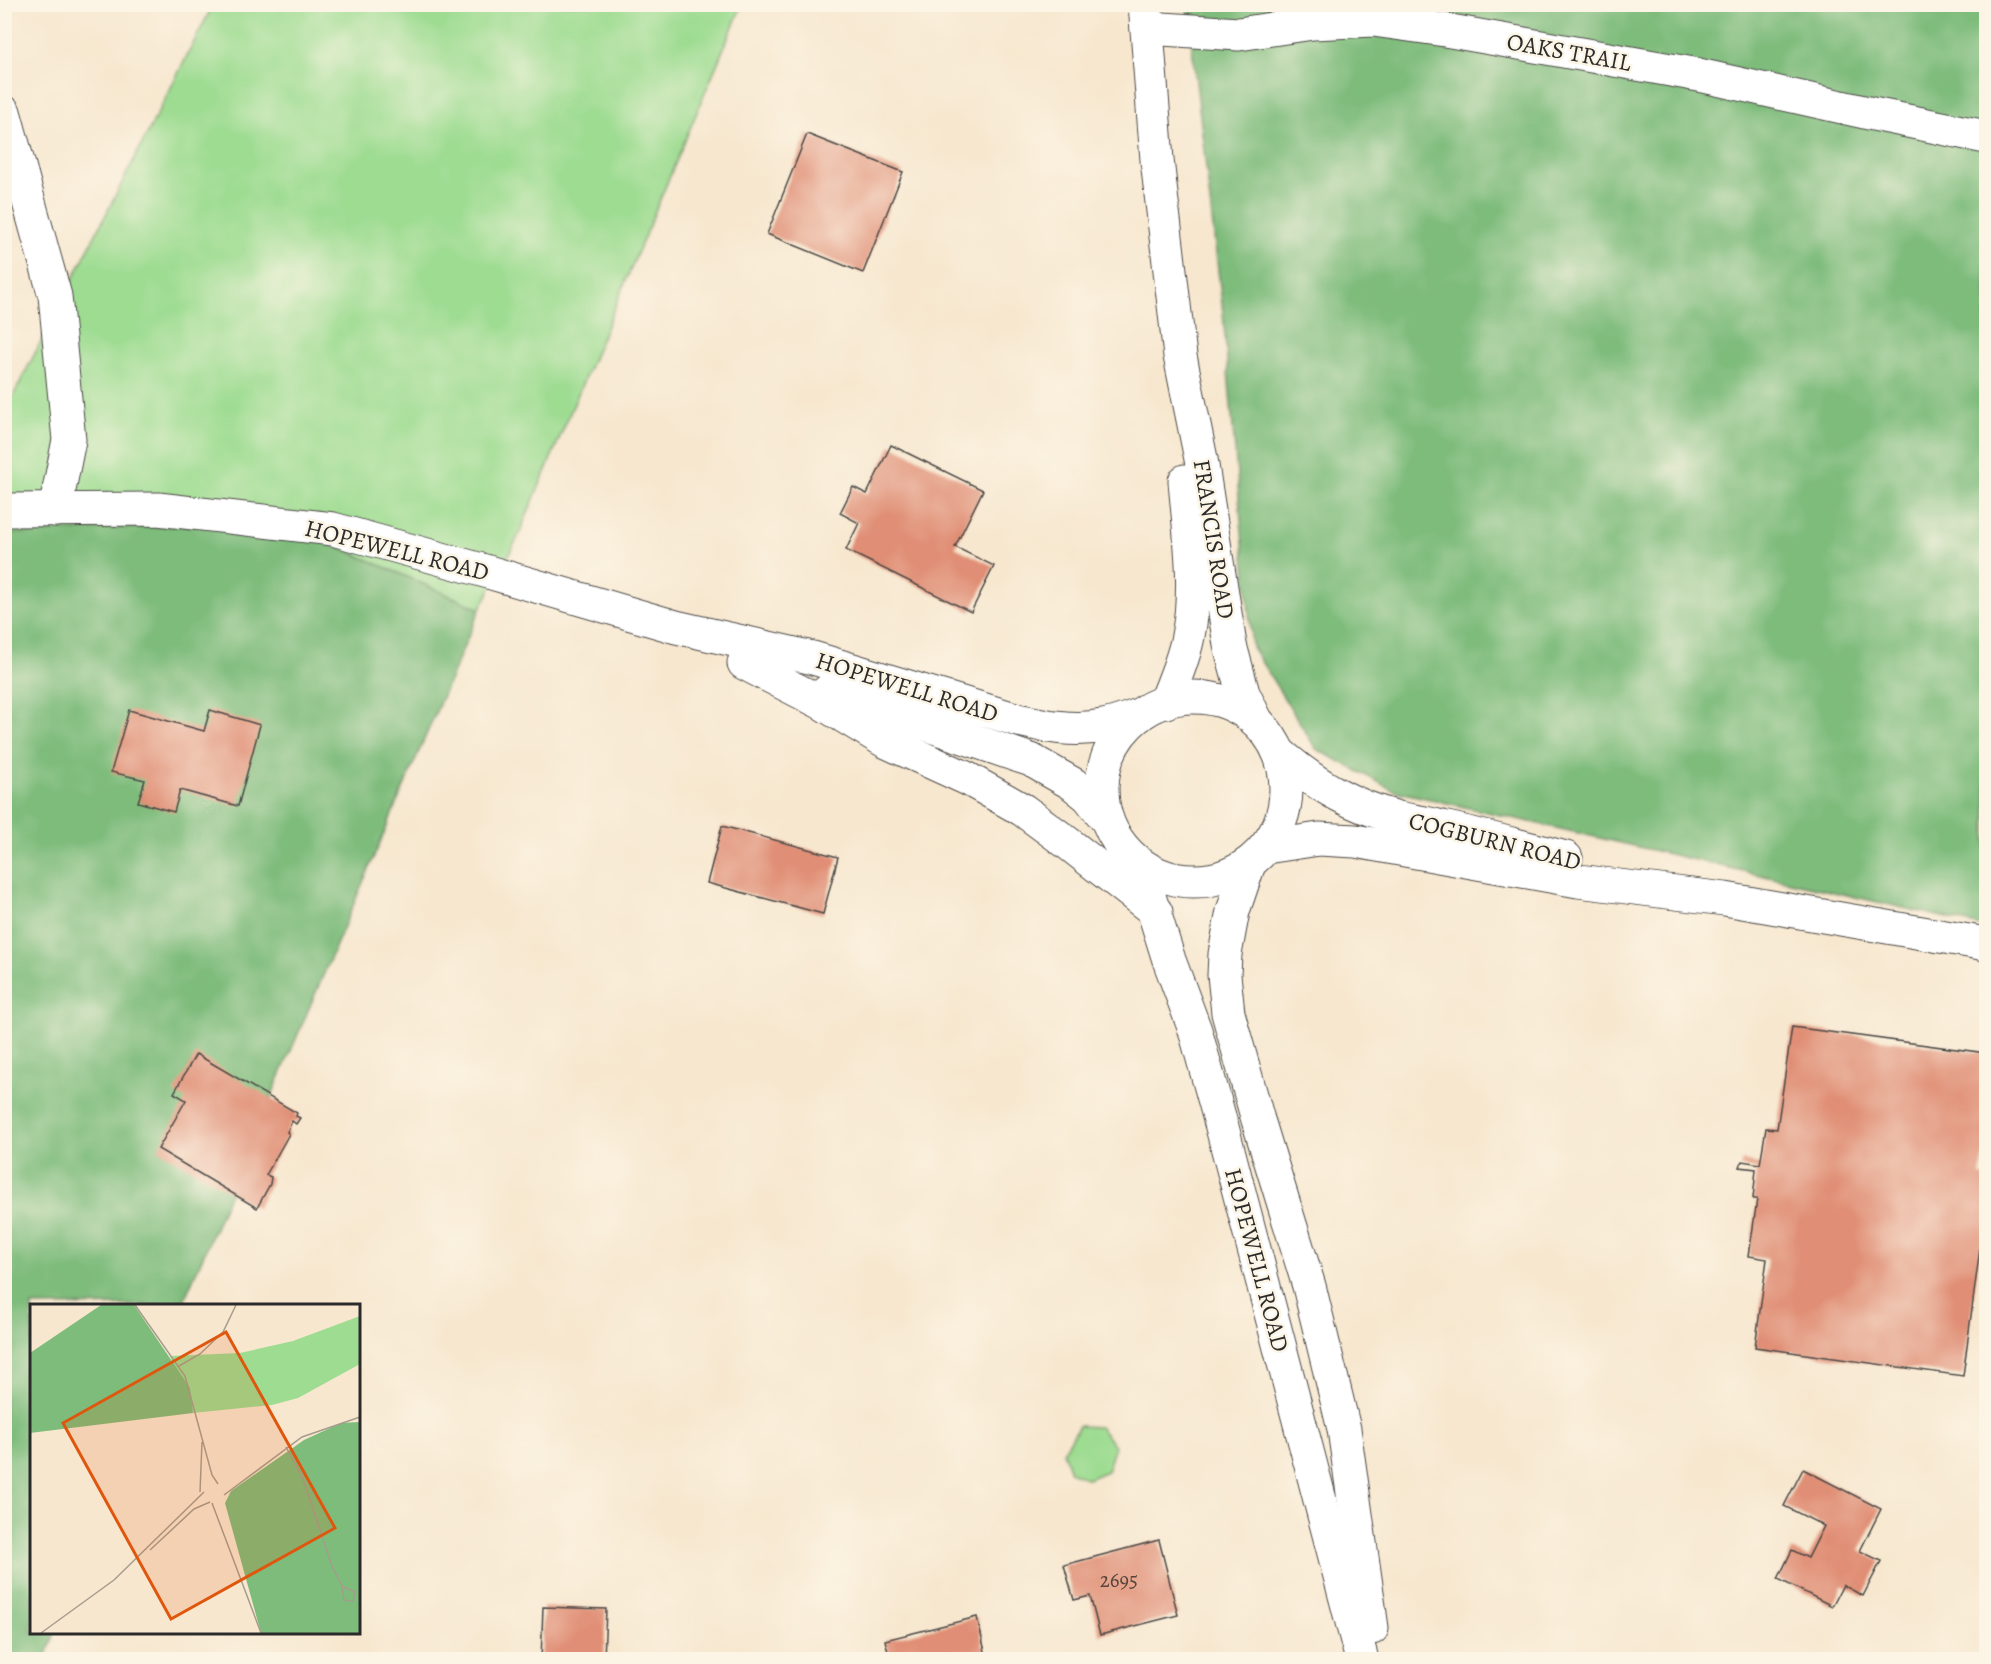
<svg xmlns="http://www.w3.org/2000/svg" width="1991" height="1664" font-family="Alegreya,serif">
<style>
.green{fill:#9ddc91;stroke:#64845e;stroke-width:1.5}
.forest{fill:#7ebc7b;stroke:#547453;stroke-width:1.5}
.building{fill:#e08e74}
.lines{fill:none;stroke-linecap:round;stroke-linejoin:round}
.minor-casing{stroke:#4a4744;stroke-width:35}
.tertiary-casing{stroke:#4a4744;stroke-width:35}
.minor{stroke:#fff;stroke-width:33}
.tertiary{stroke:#fff;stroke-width:33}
.labels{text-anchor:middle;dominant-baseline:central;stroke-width:5;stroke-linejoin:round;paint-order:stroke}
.number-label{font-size:21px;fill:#58443d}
.street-label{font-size:24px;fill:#2b2b2b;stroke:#fcf5e5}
.inset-road{fill:none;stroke:#a59c8d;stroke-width:1.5}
.view{fill:#df570e;fill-opacity:0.15;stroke:#df570e;stroke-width:3}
.inset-edge{fill:none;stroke:#2b2b2b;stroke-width:3}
</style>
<rect width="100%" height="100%" fill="#fcf5e5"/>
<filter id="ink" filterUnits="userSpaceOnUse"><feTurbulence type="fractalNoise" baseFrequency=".0167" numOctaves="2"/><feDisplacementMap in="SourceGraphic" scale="12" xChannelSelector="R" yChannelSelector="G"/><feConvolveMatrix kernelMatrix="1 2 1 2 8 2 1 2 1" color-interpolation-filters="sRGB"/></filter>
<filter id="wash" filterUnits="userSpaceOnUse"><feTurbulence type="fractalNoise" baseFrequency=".008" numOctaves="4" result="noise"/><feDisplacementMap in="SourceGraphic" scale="24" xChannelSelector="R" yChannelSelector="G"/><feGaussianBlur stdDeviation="1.35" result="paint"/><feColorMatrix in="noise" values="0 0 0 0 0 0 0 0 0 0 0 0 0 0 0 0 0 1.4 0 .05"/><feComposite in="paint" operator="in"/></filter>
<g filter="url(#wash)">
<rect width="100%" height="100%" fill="#f7e7cf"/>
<g class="green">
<polygon points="213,5 742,5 517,539 480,609 279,521 5,534 4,414"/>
<polygon points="1079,1426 1099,1427 1115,1446 1107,1471 1088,1479 1070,1472 1063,1452"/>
</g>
<g class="forest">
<polygon points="1187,5 1986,5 1986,927 1395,791 1316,749 1252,647 1223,313"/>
<polygon points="279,521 480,609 182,1305 32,1306 32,1632 55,1633 45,1660 4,1659 4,534"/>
</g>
<g id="blocks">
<g class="building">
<polygon points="807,134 903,172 863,273 767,234"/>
<polygon points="891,445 983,490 955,547 994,566 971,612 846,550 859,523 840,513 853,487 867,494"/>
<polygon points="129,710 204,731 210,710 260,725 238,806 180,790 174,812 138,802 145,780 111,772"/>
<polygon points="722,826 838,857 823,914 707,883"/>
<polygon points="1792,1027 1986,1053 1986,1139 1981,1175 1986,1176 1986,1249 1980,1248 1963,1376 1755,1347 1767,1259 1749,1256 1757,1199 1753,1199 1756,1169 1740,1167 1742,1161 1760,1164 1766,1128 1777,1129"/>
<polygon points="196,1054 297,1113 296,1116 300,1118 296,1124 292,1121 287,1132 289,1134 266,1175 271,1177 270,1184 257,1208 158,1149 186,1100 174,1093"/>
<polygon points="1803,1469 1881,1509 1860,1551 1881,1561 1863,1596 1843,1585 1832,1606 1778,1579 1792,1550 1808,1558 1824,1526 1784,1506"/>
<polygon points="1159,1540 1178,1615 1100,1635 1090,1596 1074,1600 1064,1565"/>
<polygon points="543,1607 606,1609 604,1660 541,1660"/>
<polygon points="977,1617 987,1660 890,1660 885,1640"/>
</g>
</g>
</g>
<g filter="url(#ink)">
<use href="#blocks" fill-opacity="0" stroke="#4a4744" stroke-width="1.5"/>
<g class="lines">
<defs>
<g id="minor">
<polyline points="1147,28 1239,34 1313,23 1373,20 1445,30 1699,75 1873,114 1986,137"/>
<polyline points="4,112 55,296 69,440 55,510"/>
</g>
<g id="tertiary">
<polyline points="1145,4 1157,160 1180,356 1201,459 1230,645 1243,693 1256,720"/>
<path d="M4,510L158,509L333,529L478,569L676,627L813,658L1018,720C1045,726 1074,732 1103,726C1115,724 1127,719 1139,715"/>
<polyline points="744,663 822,703 885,741 968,779 1023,810 1069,844 1156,912"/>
<polyline points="828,691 1031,760 1073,784 1088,796 1107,820"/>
<circle cx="1194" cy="789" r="92"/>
<path d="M1166,702C1174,680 1184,659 1188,636C1198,585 1189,532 1185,481"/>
<path d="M1279,753C1316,785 1350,805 1398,818C1412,821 1428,823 1442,827C1484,836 1525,848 1566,858"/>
<polyline points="1266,847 1319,839 1355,841 1578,881 1725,899 1986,944"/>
<polyline points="1139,864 1169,960 1195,1030 1222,1127 1362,1660"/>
<polyline points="1249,864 1233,911 1225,954 1224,975 1228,1013 1258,1120 1309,1286 1344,1429 1372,1628"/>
</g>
</defs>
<use href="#minor" class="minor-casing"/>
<use href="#tertiary" class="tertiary-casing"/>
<use href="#minor" class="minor"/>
<use href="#tertiary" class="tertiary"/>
</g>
</g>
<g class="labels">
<g class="number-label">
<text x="1119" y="1580">2695</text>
</g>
<g class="street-label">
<text transform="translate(1569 52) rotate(10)">OAKS TRAIL</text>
<text transform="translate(1214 539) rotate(81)">FRANCIS ROAD</text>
<text transform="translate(397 550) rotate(14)">HOPEWELL ROAD</text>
<text transform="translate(907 687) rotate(17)">HOPEWELL ROAD</text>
<text transform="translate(1495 841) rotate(14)">COGBURN ROAD</text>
<text transform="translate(1257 1260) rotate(75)">HOPEWELL ROAD</text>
</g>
</g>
<g transform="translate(30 1304)">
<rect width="330" height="330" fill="#f7e7cf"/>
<path d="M330,12V60L268,94L242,101L163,109L140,52L210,49L263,37Z" fill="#9ddc91"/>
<path d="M71,1H104L160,84L163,109L0,129V49ZM330,118V329H231L195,199L201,187L274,136L311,119Z" fill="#7ebc7b"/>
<path class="inset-road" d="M105,1L155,72L182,171L188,180M149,62L170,50L193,28L206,1M256,143L272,172L302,262L312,282L325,288L323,297L314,296L312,282M170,188L172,138M194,191L272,133L330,113M182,199L231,329M120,246L164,205L180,198M11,329L84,276L174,188"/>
<path class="view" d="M196,28L305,224L141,315L33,119Z"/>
<rect width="330" height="330" class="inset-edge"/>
</g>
<rect width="1991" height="1664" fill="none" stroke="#fcf5e5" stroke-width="24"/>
</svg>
